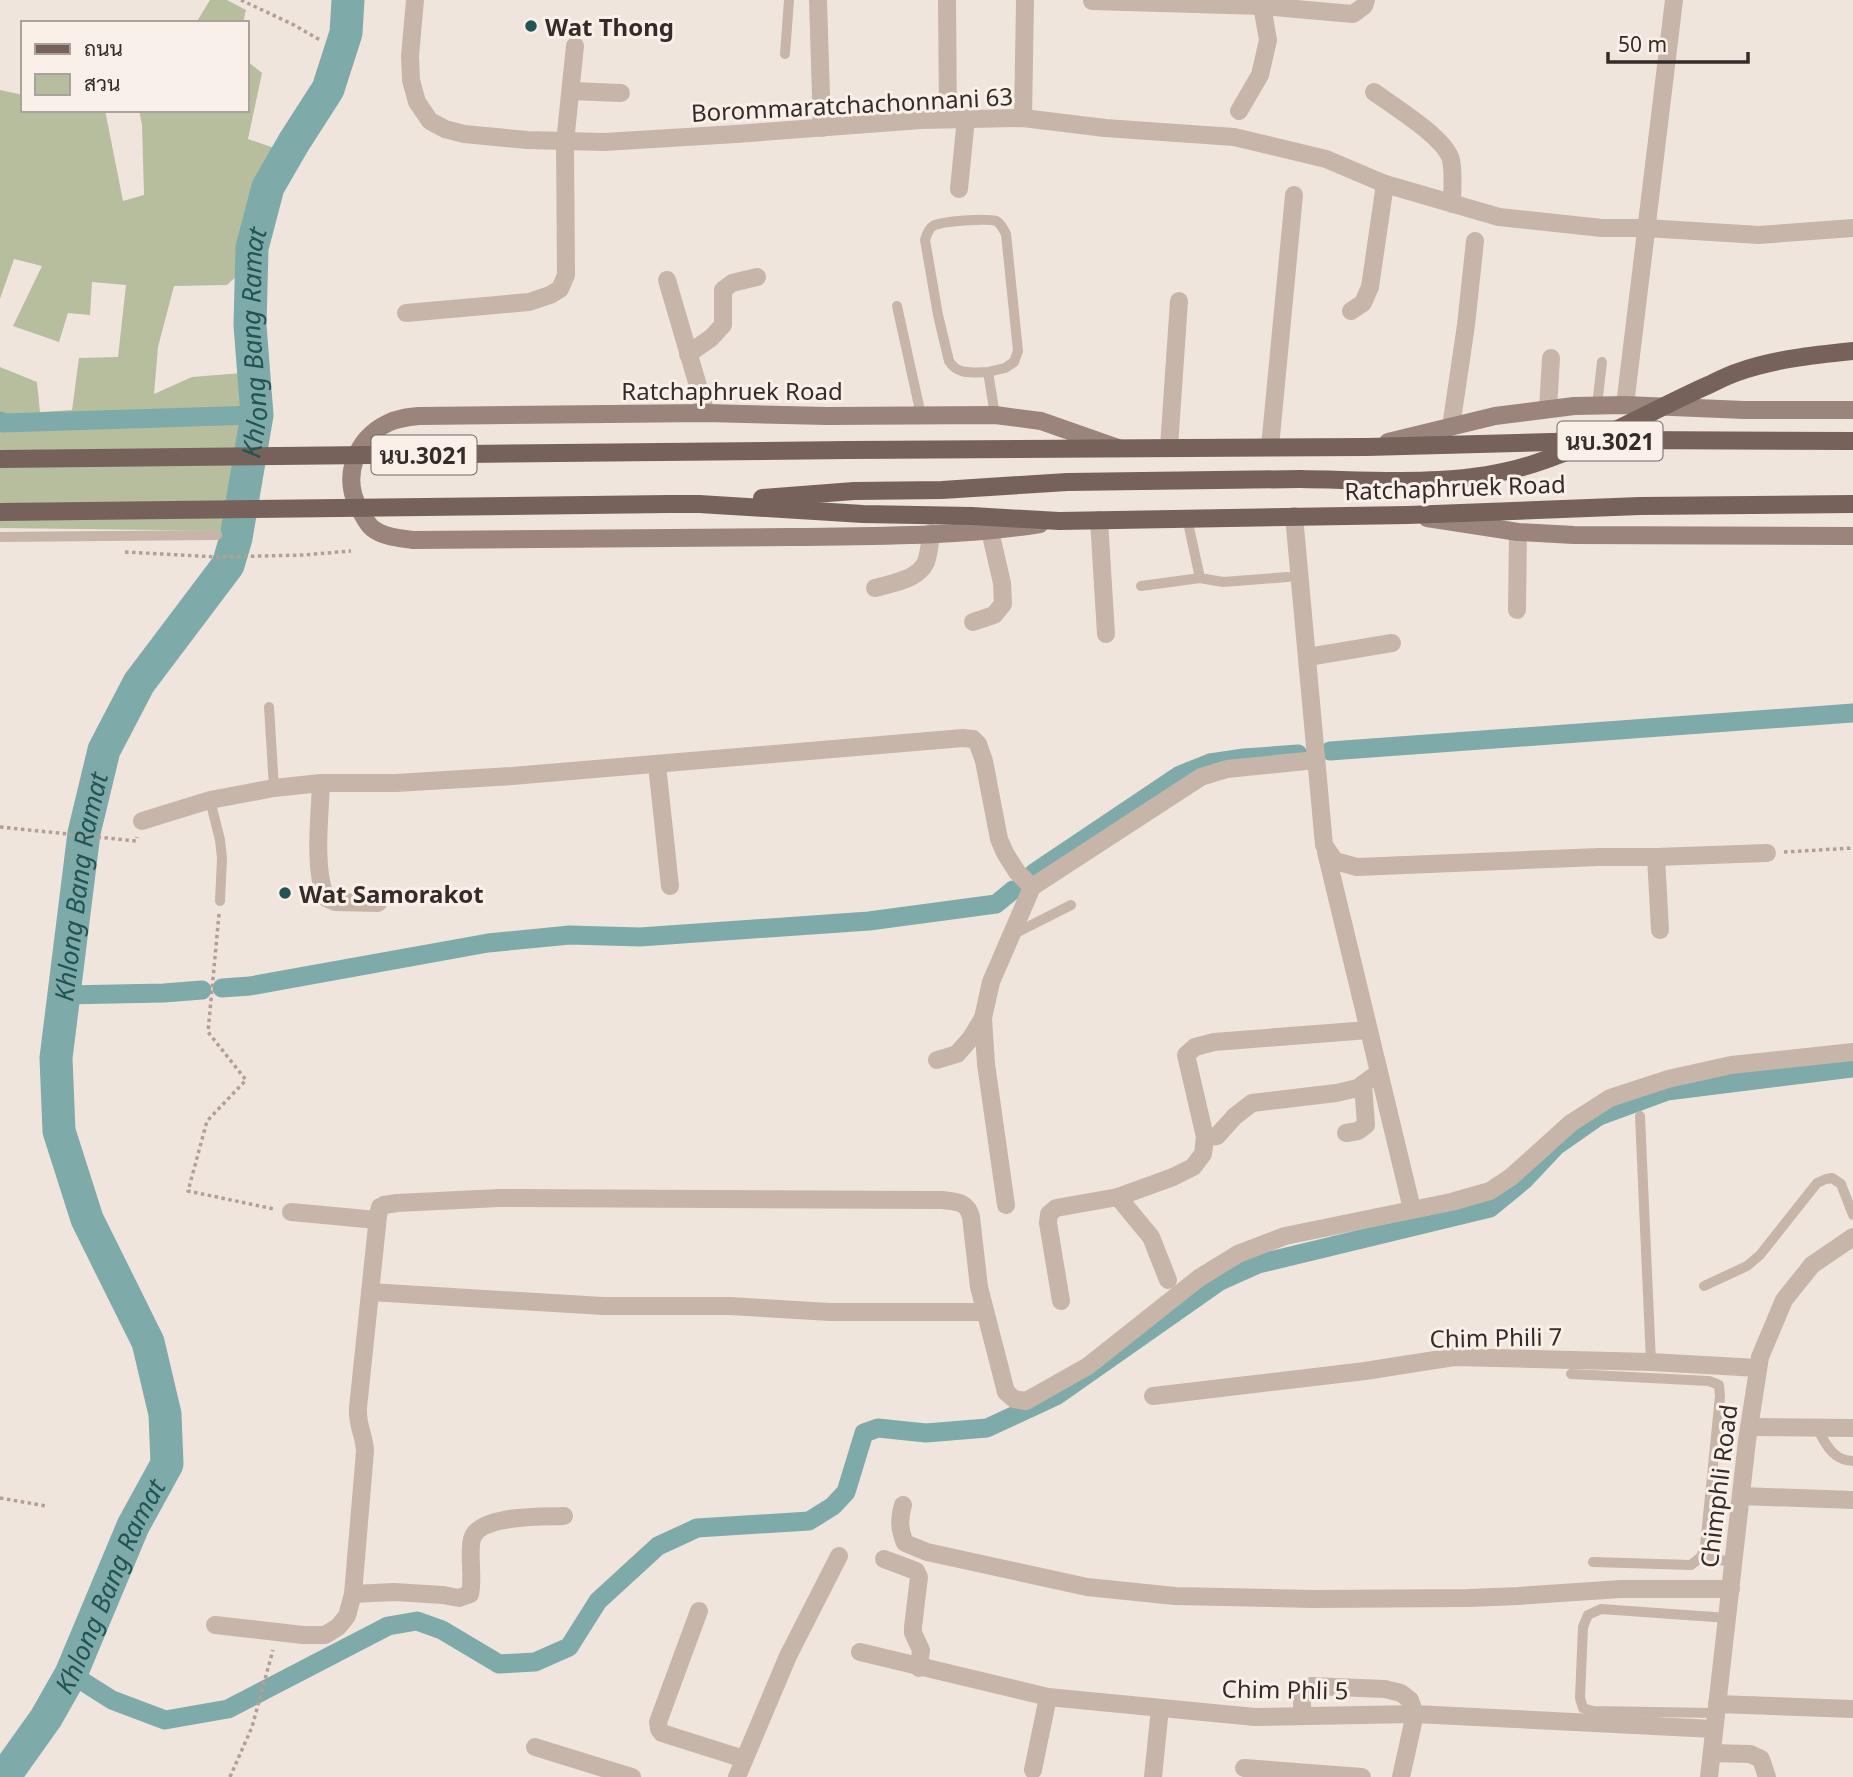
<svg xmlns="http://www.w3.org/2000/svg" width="1853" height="1777" font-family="'Noto Sans',Sarabun,sans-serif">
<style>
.green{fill:#b6be9e}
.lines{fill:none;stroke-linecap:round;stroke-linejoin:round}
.canal{stroke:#7eabaa;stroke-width:19}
.river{stroke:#7eabaa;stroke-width:33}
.path{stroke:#b39f94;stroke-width:3.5;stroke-dasharray:3.5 3.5;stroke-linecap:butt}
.service{stroke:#c8b5a9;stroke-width:10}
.minor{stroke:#c8b5a9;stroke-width:18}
.tertiary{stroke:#c8b5a9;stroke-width:18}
.secondary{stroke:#9b847b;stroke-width:18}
.primary{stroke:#76625b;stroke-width:18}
.primary-bridge{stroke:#76625b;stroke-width:18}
.poi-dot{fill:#215453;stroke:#f8f0e9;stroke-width:2.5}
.labels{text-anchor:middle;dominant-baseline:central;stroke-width:6;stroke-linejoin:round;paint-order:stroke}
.shield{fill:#f8f0e9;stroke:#706763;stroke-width:2}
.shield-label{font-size:23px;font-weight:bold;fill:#352c29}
.poi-label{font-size:24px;font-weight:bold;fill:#352c29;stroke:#f8f0e9;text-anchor:start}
.street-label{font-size:24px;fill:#352c29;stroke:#f8f0e9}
.water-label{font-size:26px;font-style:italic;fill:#215453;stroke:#f8f0e9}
</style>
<rect width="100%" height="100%" fill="#f0e5dd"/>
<g class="green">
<polygon points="210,0 227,0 246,10 243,23 196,23"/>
<polygon points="247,61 262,73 248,139 274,148 247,242 243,270 227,285 174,286 158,347 154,394 192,377 242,373 247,405 243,448 231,531 0,528 0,367 37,382 40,412 72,410 79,358 118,357 126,285 92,282 90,315 68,313 59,342 13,326 42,266 14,259 0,299 0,90 23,95 23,110 105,110 123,201 144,195 142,125 139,110 247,110"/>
</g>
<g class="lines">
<g class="canal">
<polyline points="0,421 3,423 257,415"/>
<polyline points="1330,751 1853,713"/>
<polyline points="1034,873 1180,775 1210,763 1244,758 1298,754"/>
<polyline points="222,988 250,986 488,943 570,935 640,937 869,921 996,904 1013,890"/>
<polyline points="64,995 164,993 202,990"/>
<polyline points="71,1674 112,1700 165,1720 228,1709 388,1626 417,1621 442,1630 499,1664 535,1662 569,1647 598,1601 658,1546 697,1528 809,1521 833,1506 846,1492 864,1433 878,1428 926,1433 987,1428 1056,1396 1220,1281 1258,1264 1490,1208 1524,1180 1556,1146 1599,1116 1667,1091 1853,1068"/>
</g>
<path class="river" id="s1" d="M4,1777L46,1718L71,1674L133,1526L167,1464L165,1414L148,1342L87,1219L59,1131L56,1058L84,833L104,750L139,683L228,565L236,538L257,415L250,325L252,248L268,187L294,142L328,89L346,33L348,0"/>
<g class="path">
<polyline points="241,0 294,25 320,40"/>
<polyline points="125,552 218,557 303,555 351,551"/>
<polyline points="0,827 136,841 137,837"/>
<polyline points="1784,852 1853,848"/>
<polyline points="219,914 208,1032 246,1080 207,1121 188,1191 274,1209"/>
<polyline points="0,1498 46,1506"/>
<polyline points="230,1777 252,1727 273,1650"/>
</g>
<g class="service">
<polyline points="785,54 789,0"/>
<polyline points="897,306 921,415"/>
<path d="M988,372C973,372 958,376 949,361L938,315L925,240C927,235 928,229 933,226C942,221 987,218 996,221C1001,223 1003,229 1006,234L1018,351L1014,362L1005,368L988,372L995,415"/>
<polyline points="1597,405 1602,362"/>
<polyline points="1187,518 1200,578 1223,582 1288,577"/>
<polyline points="0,537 217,535"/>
<polyline points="1141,586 1200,578"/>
<polyline points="269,707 274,788"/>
<polyline points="210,800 220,840 222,858 220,901"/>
<polyline points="1012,935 1071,905"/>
<polyline points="1640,1116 1651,1362"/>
<polyline points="1704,1286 1747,1266 1760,1255 1817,1183 1826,1179 1832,1178 1841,1184 1853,1215"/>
<polyline points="1571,1374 1709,1381 1719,1385 1720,1396 1705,1546 1701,1557 1691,1565 1593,1562"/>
<path d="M1817,1428C1825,1443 1833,1461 1853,1461"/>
<polyline points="1701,1557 1733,1562"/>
<polyline points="1716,1713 1593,1711 1583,1708 1580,1698 1583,1627 1588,1615 1601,1609 1728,1618"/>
</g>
<g class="minor">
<polyline points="415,0 410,56 411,80 417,102 430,121 445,129 464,134 527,140 604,142 736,134 921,120 1023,118 1105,128 1234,137 1326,159 1385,184 1499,217 1602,228 1646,228 1759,235 1853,228"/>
<polyline points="818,0 822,128"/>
<polyline points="947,0 948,119"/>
<polyline points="1092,1 1262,6 1353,14 1364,6 1366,0"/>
<polyline points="571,91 621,93"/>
<path d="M1374,92C1393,106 1446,138 1451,160C1454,174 1452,190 1452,204"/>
<polyline points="1239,111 1260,75 1268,40 1261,0"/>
<polyline points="1023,118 1025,0"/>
<polyline points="959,189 966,118"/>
<polyline points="667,280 706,413"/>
<polyline points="1351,311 1363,303 1370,287 1385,184"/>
<polyline points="406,313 529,302 550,295 560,289 566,275 565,142 575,46"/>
<polyline points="688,354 711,338 723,325 723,290 732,283 757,277"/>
<polyline points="1625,405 1674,0"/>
<polyline points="1548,409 1551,358"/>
<polyline points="1451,427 1466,325 1475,241"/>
<polyline points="1169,447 1179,301"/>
<polyline points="1270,447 1294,195"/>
<polyline points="1294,516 1324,845 1335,861 1357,867 1599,857 1656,857 1767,853"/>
<polyline points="1099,520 1106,634"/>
<path d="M875,588C892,583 918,580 926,562C929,554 930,542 931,533"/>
<polyline points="1517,610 1518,532"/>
<polyline points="973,622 994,615 1003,604 1002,583 990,531"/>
<polyline points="1308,657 1392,643"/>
<polyline points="657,765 670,886"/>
<path d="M321,783C320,816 313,868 326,898L335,902L378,903"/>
<polyline points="142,821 210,800 274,788 321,783 396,783 512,776 963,738 973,739 978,744 984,761 999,839 1005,853 1017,872 1032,887 1201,777 1227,769 1316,760"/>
<polyline points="1326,852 1412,1209"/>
<polyline points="1656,857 1660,930"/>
<polyline points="983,1018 986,1064 1006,1205"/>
<polyline points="937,1060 957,1054 971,1038 983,1018 991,982 1032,887"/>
<polyline points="1346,1133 1358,1131 1366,1125 1363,1084"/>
<polyline points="1205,1137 1217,1136 1235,1116 1252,1103 1336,1093 1358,1088 1378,1073"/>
<polyline points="1118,1197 1151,1237 1168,1280"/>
<polyline points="291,1212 377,1220"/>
<polyline points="370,1292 603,1306 730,1306 830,1312 985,1312"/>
<polyline points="1061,1301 1048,1223 1049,1214 1056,1208 1118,1197 1173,1177 1193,1167 1203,1154 1205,1137 1186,1055 1195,1047 1214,1042 1368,1030"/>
<polyline points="1153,1396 1365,1371 1454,1357 1651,1362 1758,1368"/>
<polyline points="1749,1427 1853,1428"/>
<polyline points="1741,1496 1853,1500"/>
<path d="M903,1505C899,1519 899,1529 905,1543L927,1552L1087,1587L1175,1596L1313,1599L1469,1598L1518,1596L1621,1589H1731"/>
<polyline points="884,1559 916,1571 919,1577 913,1627 913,1633 921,1650 919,1668"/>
<path d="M353,1594L394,1592L443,1595L459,1598L470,1594C474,1576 468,1556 472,1539C479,1514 543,1517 564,1516"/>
<polyline points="699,1611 658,1722 659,1729 662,1733 744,1759"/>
<path d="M215,1625L303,1635H325L338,1627L347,1616L353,1594L365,1451C364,1433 357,1427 358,1408L378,1216L380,1207L384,1205L397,1203L499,1198L942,1200C956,1202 967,1201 971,1217L979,1287L1006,1392L1014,1399L1026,1401L1088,1366L1199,1278L1238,1254L1285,1236L1451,1202L1490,1191L1511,1177L1571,1123L1610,1098L1668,1079L1731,1065L1853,1052"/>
<polyline points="860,1652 1048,1697 1255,1717 1415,1714 1714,1729"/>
<polyline points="1717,1704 1853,1709"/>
<polyline points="1302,1716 1302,1693 1311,1686 1385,1689 1401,1693 1410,1700 1415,1714 1401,1777"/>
<polyline points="535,1747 632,1777"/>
<polyline points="1712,1753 1750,1754 1761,1759 1767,1777"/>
<polyline points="1244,1768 1362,1777"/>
<polyline points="1033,1770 1048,1697"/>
<polyline points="737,1777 788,1656 839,1556"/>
<polyline points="1153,1777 1160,1708"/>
</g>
<polyline class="tertiary" points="1709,1777 1747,1441 1760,1357 1784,1300 1812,1265 1853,1237"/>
<g class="secondary">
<polyline points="1388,442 1495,416 1574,406 1625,405 1744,410 1853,410"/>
<polyline points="1427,518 1518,532 1574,535 1853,536"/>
<path d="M1040,524C959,537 874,536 791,537C665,539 539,540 413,540C400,538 383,537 372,528C367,524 363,515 360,510C341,478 355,439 388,423C398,418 408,417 419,416L706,413L827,416L995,415L1041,421L1118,448"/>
</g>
<g class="primary">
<polyline points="849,450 1367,447 1626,440 1853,441"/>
<polyline points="762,498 854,491 942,490 1067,482 1300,479"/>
<polyline points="669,504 699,504 863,514 972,516 1059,521 1408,515 1640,506 1853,504"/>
</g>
<g class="primary-bridge">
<polyline points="0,459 849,450"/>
<path d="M1300,479C1377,480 1459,488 1533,464C1593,445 1647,413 1704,387C1715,382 1726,376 1738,372C1775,359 1814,355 1853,351"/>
<polyline points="0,512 669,504"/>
</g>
</g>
<g class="poi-dot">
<circle cx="531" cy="26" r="7"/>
<circle cx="285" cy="893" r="7"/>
</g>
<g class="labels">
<g class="shield">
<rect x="1557.5" y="421.5" width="105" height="39" rx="5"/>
<rect x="371.5" y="435.5" width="105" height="39" rx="5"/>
</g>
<g class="shield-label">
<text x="1610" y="441">นบ.3021</text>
<text x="424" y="455">นบ.3021</text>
</g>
<g class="poi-label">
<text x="545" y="26">Wat Thong</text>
<text x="299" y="893">Wat Samorakot</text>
</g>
<g class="street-label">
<text transform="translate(852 104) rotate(-3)">Borommaratchachonnani 63</text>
<text x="732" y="390">Ratchaphruek Road</text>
<text transform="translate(1455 487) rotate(-2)">Ratchaphruek Road</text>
<text transform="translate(1496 1337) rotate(-1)">Chim Phili 7</text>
<text transform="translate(1718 1486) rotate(-83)">Chimphli Road</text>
<text transform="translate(1285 1689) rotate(1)">Chim Phli 5</text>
</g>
<g class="water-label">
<text stroke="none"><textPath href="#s1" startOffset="1542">Khlong Bang Ramat</textPath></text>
<text stroke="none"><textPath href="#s1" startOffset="954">Khlong Bang Ramat</textPath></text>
<text stroke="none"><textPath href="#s1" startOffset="219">Khlong Bang Ramat</textPath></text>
</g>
</g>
<rect x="21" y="21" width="228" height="91" fill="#f8f0e9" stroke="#aaa29c" stroke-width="2"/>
<rect x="35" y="44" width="35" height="10" fill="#76625b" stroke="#aaa29c" stroke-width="2"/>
<text x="84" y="56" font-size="21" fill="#352c29">ถนน</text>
<rect x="35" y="74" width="35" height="21" fill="#b6be9e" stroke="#aaa29c" stroke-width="2"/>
<text x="84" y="91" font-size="21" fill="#352c29">สวน</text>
<path d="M1608 52v10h140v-10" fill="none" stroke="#352c29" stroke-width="3.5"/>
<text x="1618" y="52" font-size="21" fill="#352c29" stroke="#f8f0e9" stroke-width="5" paint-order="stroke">50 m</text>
</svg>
